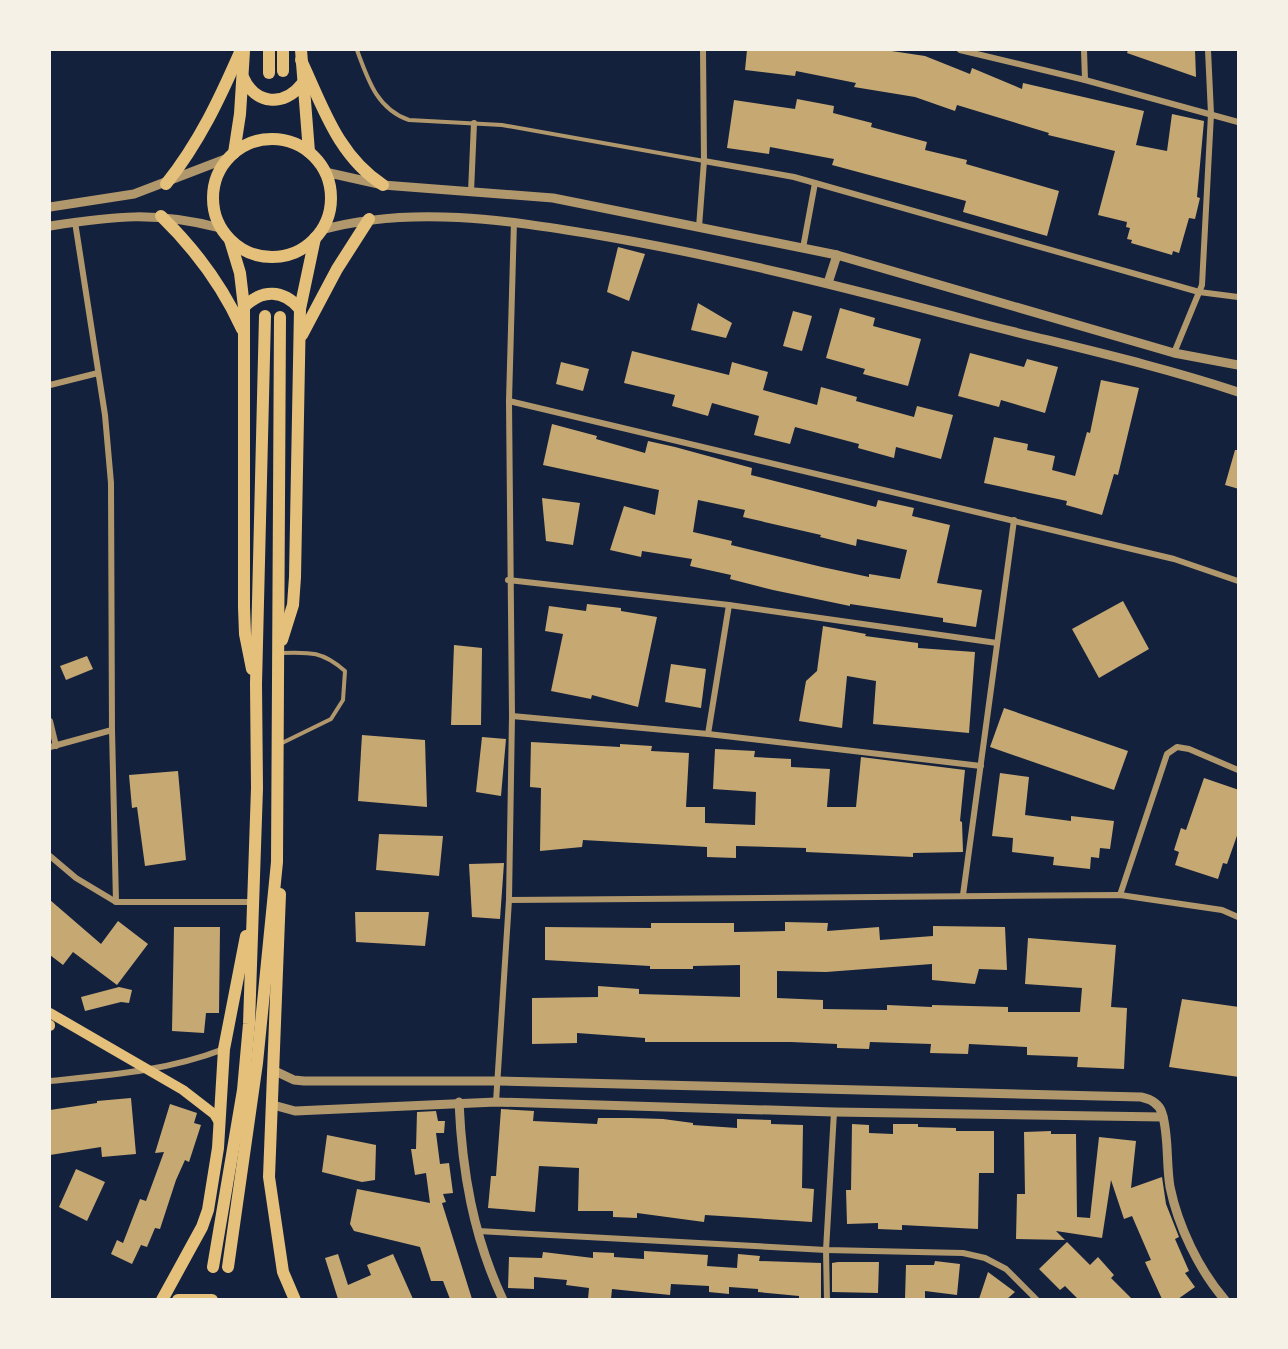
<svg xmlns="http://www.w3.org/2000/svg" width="1288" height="1349" font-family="Helvetica,sans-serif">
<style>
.building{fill:#c6a872;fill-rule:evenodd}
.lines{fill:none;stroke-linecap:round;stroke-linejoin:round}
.service{stroke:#b1986c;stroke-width:4}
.minor{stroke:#b1986c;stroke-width:6}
.tertiary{stroke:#b1986c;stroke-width:9}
.secondary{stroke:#e5c07b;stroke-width:10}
.primary{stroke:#e5c07b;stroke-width:12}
</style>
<rect width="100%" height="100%" fill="#14213d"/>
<g class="building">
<polygon points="747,50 885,50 925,56 970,74 972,68 1022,89 1023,83 1144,111 1136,145 1167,151 1172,114 1204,121 1197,197 1200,198 1195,219 1189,218 1179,253 1173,251 1172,255 1131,243 1132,240 1127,239 1130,228 1126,227 1127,222 1098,215 1115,151 1048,135 1049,133 957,105 955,111 915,97 854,87 856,83 796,71 795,76 745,70"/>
<polygon points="1128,50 1195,50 1196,77 1127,53"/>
<polygon points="797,99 834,106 833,113 872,123 871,127 927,142 925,150 967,160 966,164 1059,191 1047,236 963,212 966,201 832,165 834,159 770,147 769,154 727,148 734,100 795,109"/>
<polygon points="618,247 645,254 629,301 607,292"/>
<polygon points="698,303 732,323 726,338 691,330"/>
<polygon points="840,308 875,318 873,326 921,339 908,386 863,374 865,369 826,358"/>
<polygon points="793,311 812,316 802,351 783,346"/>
<polygon points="632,351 729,375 732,362 768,372 763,390 817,405 821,387 857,397 856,401 914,417 917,406 953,415 941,459 896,447 894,458 858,448 859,444 795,427 790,444 754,435 759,416 712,403 708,416 672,406 675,395 624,383"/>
<polygon points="970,353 1024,367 1027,359 1058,367 1045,413 1001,400 999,407 958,396"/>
<polygon points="561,362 589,369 583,391 556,384"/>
<polygon points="1101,380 1139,388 1118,475 1114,474 1102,515 1066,505 1067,501 984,483 994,437 1028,444 1027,450 1055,456 1052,470 1075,476 1087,432 1090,433"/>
<path d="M552,424L597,436L596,439L645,453L648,441L675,447L752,468L751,475L876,507L878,500L914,508L912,516L950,525L937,583L982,590L976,627L943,622V618L850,604V606L773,590L730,579L731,575L690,566L692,559L642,551L641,557L610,550L624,506L655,515L659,490L543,465ZM698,500L745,510L743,517L821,535L820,537L856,546L857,539L907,550L900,579L869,574V577L822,567L731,545L732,541L693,532Z"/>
<polygon points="1235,450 1239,450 1239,489 1225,485"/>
<polygon points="542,498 580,503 573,545 546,541"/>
<polygon points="1123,601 1149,649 1099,678 1072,629"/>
<polygon points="587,604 621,608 621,611 657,617 638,707 592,695 591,699 551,691 563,634 545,631 549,606 586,611"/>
<polygon points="823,626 866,634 865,636 918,643 918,648 975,652 969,733 873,724 876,681 847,676 842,728 799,721 806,681 817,671"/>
<polygon points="454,645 482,648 481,725 451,725"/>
<polygon points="87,656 93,669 66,680 60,666"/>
<polygon points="671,664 706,669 701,708 665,702"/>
<polygon points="1004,708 1128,751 1114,790 990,747"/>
<polygon points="362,735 425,740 427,807 358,801"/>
<polygon points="482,737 506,739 501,796 476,792"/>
<polygon points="531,742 620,747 620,744 652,746 651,751 689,753 686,807 705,807 705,823 755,825 756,792 713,789 715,749 755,751 754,757 791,759 791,767 830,769 827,807 856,807 861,757 965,770 960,821 962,822 963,852 913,853 913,857 806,852 806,848 736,846 736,858 707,857 707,847 583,840 582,847 540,851 541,788 530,787"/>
<polygon points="178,771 186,860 145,866 137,807 132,808 129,775"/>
<polygon points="1000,773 1029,777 1025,815 1071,821 1071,816 1114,821 1110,849 1100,848 1099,858 1091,857 1090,869 1053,865 1054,857 1012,852 1013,838 992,836"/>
<polygon points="1204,778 1239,790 1239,830 1227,864 1223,863 1218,879 1175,865 1179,852 1174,850 1181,828 1186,830"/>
<polygon points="379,834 443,836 439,876 376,870"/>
<polygon points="504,863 500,919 472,917 469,864"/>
<polygon points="50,900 101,944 118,921 148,944 117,985 73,952 63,965 50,955"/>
<polygon points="355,912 429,912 425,946 356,942"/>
<polygon points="785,922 828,923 827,931 879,927 880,940 933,936 933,926 1005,927 1007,970 979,969 975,984 932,980 932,964 826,972 777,971 777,998 823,1000 823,1009 887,1010 887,1005 932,1007 932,1005 1008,1007 1008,1012 1080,1012 1082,988 1025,984 1028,938 1116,945 1111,1007 1127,1008 1124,1069 1077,1067 1078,1057 1027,1055 1027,1047 969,1044 968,1054 930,1053 931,1044 870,1042 869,1049 837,1048 837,1044 791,1042 645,1042 645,1038 577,1033 577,1043 532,1044 532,998 598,997 598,986 639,989 639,994 740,997 740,965 693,966 693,969 650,969 650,966 545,960 545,927 651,928 651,923 734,923 734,932 785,931"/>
<polygon points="174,927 220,927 219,1013 206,1013 204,1033 172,1031"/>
<polygon points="119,987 132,990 129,1003 121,1002 85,1011 81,997"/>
<polygon points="1182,999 1239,1007 1239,1077 1169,1067"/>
<polygon points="131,1098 136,1154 102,1157 101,1147 50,1155 50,1110 97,1103 97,1101"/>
<polygon points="170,1104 197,1113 194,1123 201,1125 189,1162 185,1160 176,1180 160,1229 155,1228 147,1247 141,1245 132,1264 111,1254 117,1240 123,1243 140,1199 146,1201 164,1152 155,1153"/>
<polygon points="501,1109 534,1111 533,1121 597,1124 598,1118 631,1118 663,1119 693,1123 693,1125 737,1128 737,1119 771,1120 771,1124 803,1125 802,1188 814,1189 812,1222 705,1215 704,1222 637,1213 637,1218 613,1217 613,1211 578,1211 579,1168 539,1166 535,1212 488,1208 491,1176 496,1176"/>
<polygon points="436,1111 438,1121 445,1121 444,1133 436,1133 440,1164 449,1163 453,1193 443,1194 446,1202 442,1203 472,1299 450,1299 443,1281 431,1281 420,1247 354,1231 350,1224 357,1189 430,1203 426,1173 415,1175 411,1149 416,1149 417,1112"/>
<polygon points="852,1124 869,1125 869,1133 893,1134 893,1124 918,1124 918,1127 956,1128 956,1131 994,1131 994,1173 979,1173 978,1229 902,1225 902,1230 878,1229 878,1223 847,1224 846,1190 851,1190"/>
<polygon points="1051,1131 1051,1134 1076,1134 1077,1217 1090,1218 1099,1137 1136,1141 1131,1188 1162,1177 1166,1204 1179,1237 1175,1239 1189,1271 1185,1273 1195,1287 1178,1299 1162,1299 1145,1262 1151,1260 1132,1216 1124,1219 1111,1180 1102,1238 1056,1231 1065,1240 1016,1239 1017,1194 1025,1194 1024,1132"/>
<polygon points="327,1135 376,1145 375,1180 362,1182 322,1172"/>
<polygon points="76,1169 105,1182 87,1221 59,1207"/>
<polygon points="1067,1242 1090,1265 1098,1257 1114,1275 1111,1278 1132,1299 1078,1299 1065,1286 1060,1290 1039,1269"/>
<polygon points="644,1251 708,1255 707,1266 737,1268 738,1254 760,1256 759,1261 821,1263 821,1299 799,1299 799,1296 758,1292 758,1289 729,1287 729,1294 709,1292 709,1286 671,1284 670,1295 612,1289 611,1299 588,1299 589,1288 566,1285 567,1280 534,1277 534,1289 508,1288 509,1257 542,1258 543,1252 593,1258 593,1252 614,1253 614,1257 644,1259"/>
<polygon points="338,1254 348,1285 371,1275 367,1265 393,1254 413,1299 338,1299 325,1258"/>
<polygon points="935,1261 960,1264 957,1295 925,1291 925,1299 905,1299 906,1265 934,1265"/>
<polygon points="838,1262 879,1262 878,1293 832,1292 832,1263"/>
<polygon points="988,1272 1015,1292 1007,1299 979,1299"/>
</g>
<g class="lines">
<g class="service">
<path d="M357,50C368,80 377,109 409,120L502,125L704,161"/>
<path d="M280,744L331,719L343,700L345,671C322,651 310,652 280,653"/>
</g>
<g class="minor">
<polyline points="960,50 1085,80 1238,122"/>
<polyline points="1084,50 1085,80"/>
<polyline points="704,161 794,177 1199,292 1238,297"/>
<polyline points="471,192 474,123"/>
<polyline points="75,222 105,415 111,483 112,730 116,902"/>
<polyline points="699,227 704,161 703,50"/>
<polyline points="803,248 815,183"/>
<polyline points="1174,353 1202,285 1211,114 1208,50"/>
<polyline points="50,385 98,373"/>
<polyline points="509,401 1174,559 1238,581"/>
<polyline points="508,580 729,605 997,643"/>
<polyline points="512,716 708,734 981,766"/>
<polyline points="50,721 56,746"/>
<polyline points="708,734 729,605"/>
<polyline points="50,747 112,730"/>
<polyline points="50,856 76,878 116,902 253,902"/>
<polyline points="963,895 1014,520"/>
<polyline points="1120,895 1167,754 1177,747 1189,749 1238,770"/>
<polyline points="509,900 1120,895 1222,910 1238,917"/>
<path d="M50,1081C110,1075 167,1071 224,1049"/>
<polyline points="496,1102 509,900 512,716 509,401 514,221"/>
<polyline points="478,1231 826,1250 963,1253 985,1258 1006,1269 1037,1300"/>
<polyline points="827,1300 826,1250 834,1112"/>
</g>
<g class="tertiary">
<polyline points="325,172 383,185 553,198 837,255 1174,353 1238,365"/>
<polyline points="50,207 134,194 228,158"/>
<path d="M50,226C115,216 155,211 220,228"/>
<path d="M321,230C411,205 506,220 597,235C726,257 852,289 979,323C1065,345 1154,364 1238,392"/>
<polyline points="828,283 837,255"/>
<path d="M275,1071L294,1080L304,1081H498L1141,1097C1150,1099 1159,1103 1162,1113C1169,1135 1166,1163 1170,1187C1178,1226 1199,1270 1225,1300"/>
<path d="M459,1102C462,1171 473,1236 503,1300"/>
<polyline points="273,1105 295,1111 496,1102 834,1112 1163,1117"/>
</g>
<g class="secondary">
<polyline points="50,1013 183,1090 214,1114 220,1124"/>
<polyline points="50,1025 50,1026"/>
</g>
<g class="primary">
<polyline points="269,50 269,73"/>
<polyline points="301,50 309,152"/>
<path d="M301,60C323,107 338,156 383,185"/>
<polyline points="283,71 283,50"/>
<path d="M243,77C255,105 284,107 302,84"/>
<circle cx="272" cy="198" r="59"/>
<polyline points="234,153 240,114 244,51"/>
<path d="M166,184C199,143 220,98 241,50"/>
<path d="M161,216C195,249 222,285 242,329"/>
<polyline points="230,240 240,273 244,307 244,607 245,634 252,669"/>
<path d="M244,307C262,289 283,289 300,309"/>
<polyline points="302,335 337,269 369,219"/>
<polyline points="282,640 293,605 295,577 300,309 315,238"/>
<polyline points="280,894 269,1177 283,1272 295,1300"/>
<polyline points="213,1267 243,1090 249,1024 257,788 256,684 265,316"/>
<polyline points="228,1267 257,1063 277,862 280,317"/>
<polyline points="162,1300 202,1227 208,1210 218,1148 224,1049 246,936"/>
<polyline points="178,1300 212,1300"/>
</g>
</g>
<rect width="1288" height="1349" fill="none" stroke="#f6f1e7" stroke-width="102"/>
</svg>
